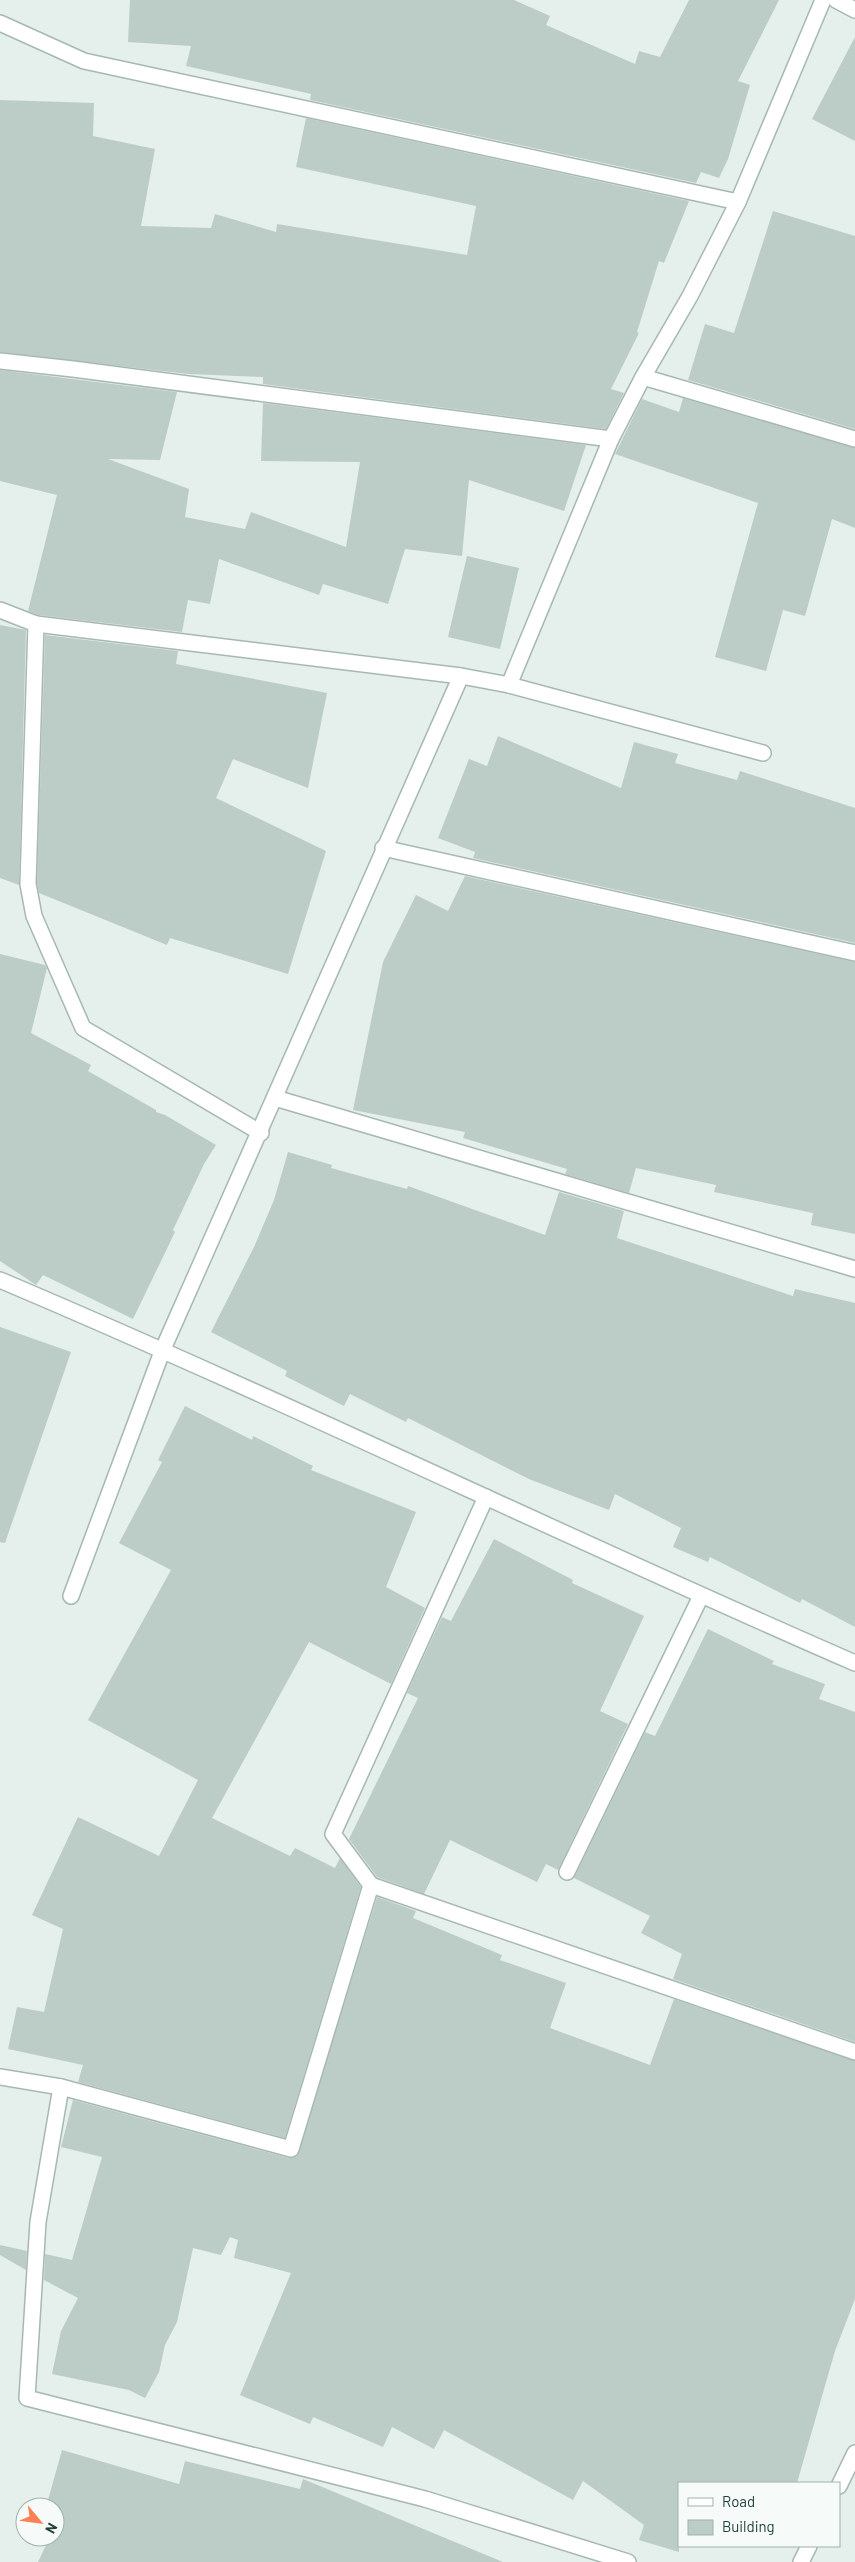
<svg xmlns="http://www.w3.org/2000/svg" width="855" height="2562" font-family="Barlow,sans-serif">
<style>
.building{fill:#bccdc7}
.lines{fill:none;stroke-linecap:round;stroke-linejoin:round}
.street-casing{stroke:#a7b8b3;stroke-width:18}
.street{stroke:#fff;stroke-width:15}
</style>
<rect width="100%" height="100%" fill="#e5efeb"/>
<g class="building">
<polygon points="130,0 514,0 550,16 546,25 635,64 639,51 660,57 689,0 779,0 738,81 750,85 728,159 719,178 701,172 696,183 310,100 311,94 186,66 191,46 128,42"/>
<polygon points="855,37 855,141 812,119"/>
<polygon points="0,100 94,103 93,136 155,149 141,226 211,228 215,214 276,232 277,224 467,255 476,206 296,167 306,118 689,201 664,263 659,261 637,332 639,333 611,389 624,393 606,429 263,384 263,377 188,374 0,352"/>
<polygon points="773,211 855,236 855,429 688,380 705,324 734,333"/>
<polygon points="0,370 177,392 160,460 108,459 189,489 185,517 245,529 251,512 346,547 360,462 261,461 263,403 586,445 564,511 469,480 462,556 405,549 388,604 323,584 319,595 219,559 210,604 188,600 182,632 38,615 28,611 57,495 0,481"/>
<polygon points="683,398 855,448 855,528 832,519 805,616 783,610 766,671 715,657 758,503 615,454 642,399 679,412"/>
<polygon points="467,556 519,568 500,649 448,637"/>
<polygon points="0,625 26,630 19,885 0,878"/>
<polygon points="45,635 178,651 176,664 327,693 308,788 233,759 216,798 326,851 288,974 170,938 167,945 39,893 37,883"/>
<polygon points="498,736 621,788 634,742 678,754 675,763 737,780 740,771 855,808 855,943 473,858 475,852 438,838 469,759 487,766"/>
<polygon points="465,876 855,962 855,1234 811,1225 813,1213 714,1192 716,1185 636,1168 629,1193 565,1174 567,1169 463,1138 465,1132 353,1110 383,962 416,895 448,911"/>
<polygon points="0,954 45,965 47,968 31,1033 91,1065 88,1071 156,1110 156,1112 165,1115 216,1145 204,1164 173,1230 175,1232 133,1319 43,1275 36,1285 0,1261"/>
<polygon points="288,1152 332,1165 331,1168 407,1189 408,1186 545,1235 559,1192 624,1211 617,1238 793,1296 795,1289 855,1303 855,1627 802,1599 800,1603 710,1557 708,1562 673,1547 681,1528 615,1494 609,1510 529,1479 408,1418 406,1422 350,1394 344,1406 285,1376 287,1371 211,1332 254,1247 274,1200"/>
<polygon points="0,1327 71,1352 5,1543 0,1542"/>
<polygon points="185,1406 252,1440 253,1436 313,1466 311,1470 416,1512 386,1587 425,1608 391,1684 309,1642 212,1818 290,1856 295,1848 335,1868 340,1858 361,1887 285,2138 78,2082 83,2065 8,2049 17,2007 44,2012 63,1929 32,1915 78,1817 159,1856 198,1780 88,1720 171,1570 119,1543 162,1462 158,1460"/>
<polygon points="494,1539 573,1580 572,1583 644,1616 600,1711 628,1724 558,1870 546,1864 537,1882 450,1840 424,1894 377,1877 349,1839 418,1698 407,1693 442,1617 451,1621"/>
<polygon points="708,1629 774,1661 772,1664 825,1684 819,1699 855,1712 855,2042 673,1979 682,1954 641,1933 650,1916 574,1878 645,1732 655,1736"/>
<polygon points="377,1897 416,1911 413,1918 502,1955 500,1960 566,1983 550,2028 650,2065 674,1999 855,2061 855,2299 835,2351 797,2483 679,2483 679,2552 639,2540 644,2525 583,2481 573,2500 444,2430 434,2449 392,2427 383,2447 313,2417 310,2424 240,2395 291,2273 234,2258 238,2240 230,2237 221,2255 193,2248 177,2322 165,2345 159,2372 145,2398 129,2390 52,2374 61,2331 78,2298 44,2280 45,2254 72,2260 102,2157 61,2147 73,2100 289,2158 297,2156"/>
<polygon points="0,2245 27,2251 26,2270 0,2255"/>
<polygon points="62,2450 179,2484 185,2461 300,2489 303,2479 503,2562 38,2562 47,2543 36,2540 37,2537 55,2537 55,2507 46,2507"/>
</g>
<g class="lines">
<defs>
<g id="street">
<polyline points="836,0 855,10"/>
<polyline points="0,23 84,61 738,202"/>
<polyline points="0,361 73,369 611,439"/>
<polyline points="643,377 855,439"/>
<polyline points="0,610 36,624 28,884 34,916 83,1028 261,1133"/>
<polyline points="36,624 461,676 509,685 763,753"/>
<polyline points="509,685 611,439 643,377 690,296 738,202 823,0"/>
<polyline points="383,848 855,953"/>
<polyline points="275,1098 855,1269"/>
<path d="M0,1280C288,1402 569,1539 855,1663"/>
<polyline points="71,1596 163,1349 461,676"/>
<polyline points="567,1872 701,1596"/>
<polyline points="371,1885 333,1834 486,1497"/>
<polyline points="0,2077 61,2087 38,2222 27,2398 425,2499 628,2562"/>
<polyline points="61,2087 291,2149 371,1885 855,2052"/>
<polyline points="839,2486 855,2453"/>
<polyline points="801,2562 809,2546"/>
</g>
</defs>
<use href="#street" class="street-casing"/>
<use href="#street" class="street"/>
</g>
<rect x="678" y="2482" width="162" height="65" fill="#f6fbf9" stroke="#a1b1ad"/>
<rect x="688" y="2498" width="25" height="8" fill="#ffffff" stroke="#a1b1ad"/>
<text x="722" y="2507" font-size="15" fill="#22433b">Road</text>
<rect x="688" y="2520" width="25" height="15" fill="#bccdc7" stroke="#a1b1ad"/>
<text x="722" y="2532" font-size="15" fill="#22433b">Building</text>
<g transform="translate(40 2522) rotate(119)"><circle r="24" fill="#f6fbf9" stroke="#a1b1ad"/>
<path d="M0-4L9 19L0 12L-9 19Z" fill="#fe8054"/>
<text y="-8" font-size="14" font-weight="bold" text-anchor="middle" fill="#22433b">N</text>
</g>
</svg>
